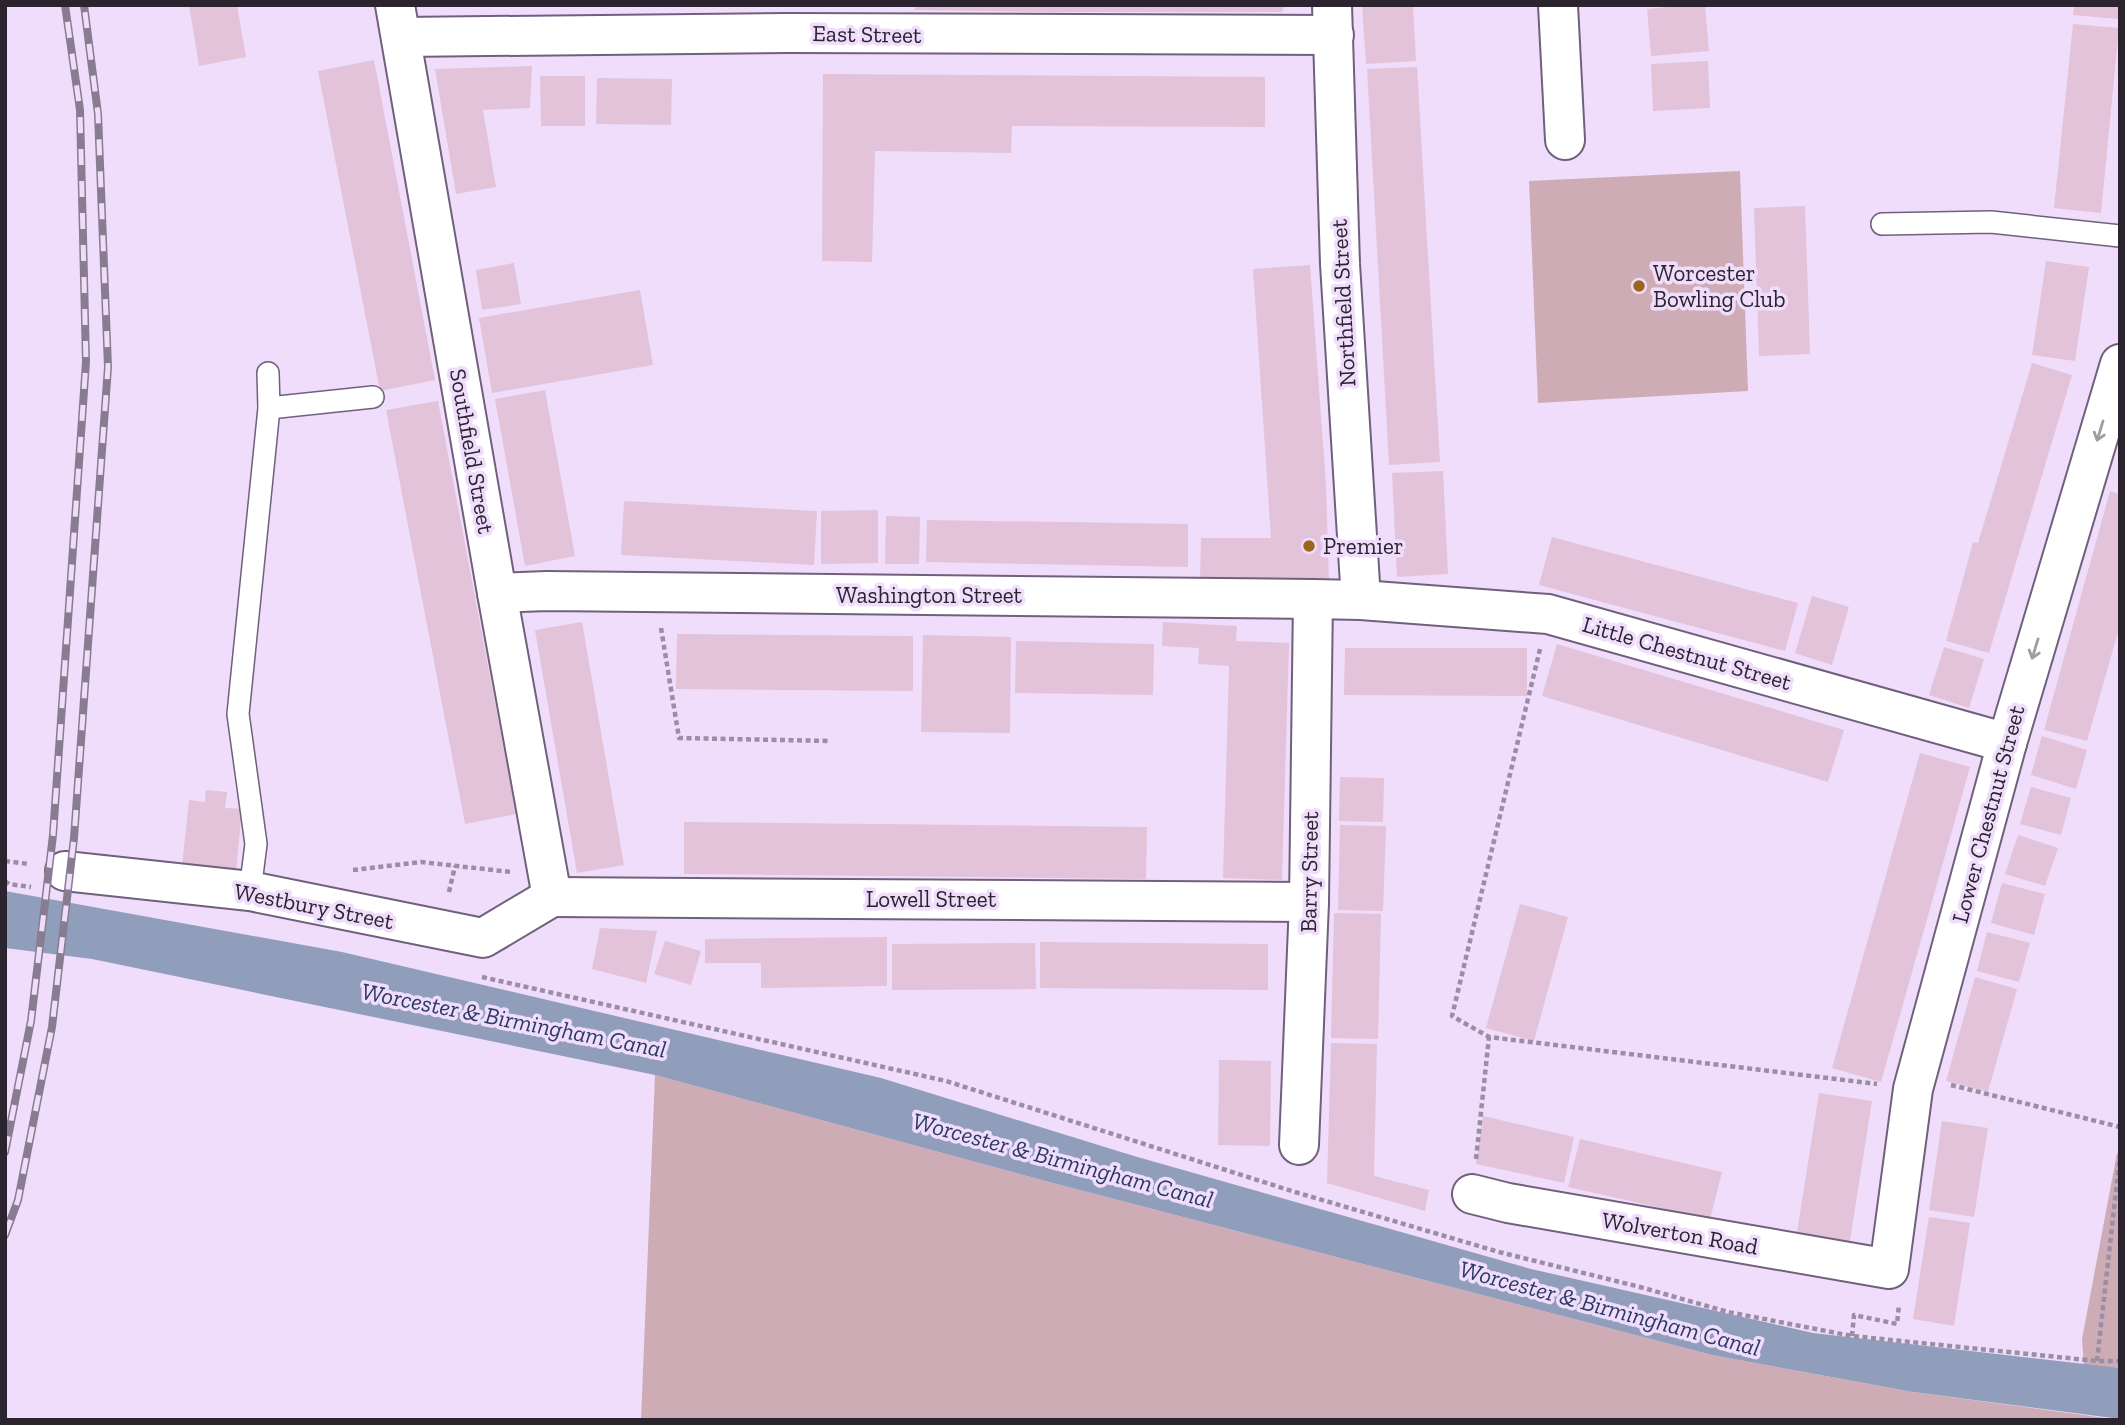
<svg xmlns="http://www.w3.org/2000/svg" width="2125" height="1425" font-family="'Zilla Slab',serif">
<style>
.green{fill:#ceacb6}
.water{fill:#919ebb}
.building{fill:#e2c3d9}
.lines{fill:none;stroke-linecap:round;stroke-linejoin:round}
.service-casing{stroke:#70607b;stroke-width:24}
.minor-casing{stroke:#70607b;stroke-width:42}
.path{stroke:#9b8da3;stroke-width:4.5;stroke-dasharray:5 3.5;stroke-linecap:butt}
.service{stroke:#fff;stroke-width:21}
.minor{stroke:#fff;stroke-width:38}
.rail-casing{stroke:#887c90;stroke-width:8}
.rail{stroke:#f0ddfc;stroke-width:5;stroke-dasharray:16;stroke-linecap:butt}
.oneway{stroke:#a09ca1}
.poi-dot{fill:#9b651e;stroke:#f0ddfc;stroke-width:2.5}
.labels{text-anchor:middle;dominant-baseline:central;stroke-width:7;stroke-linejoin:round;paint-order:stroke}
.street-label{font-size:23px;fill:#2b242f;stroke:#f0ddfc}
.poi-label{font-size:23px;fill:#2b242f;stroke:#f0ddfc;text-anchor:start}
.water-label{font-size:24px;font-style:italic;fill:#2a3a63;stroke:#f0ddfc}
</style>
<rect width="100%" height="100%" fill="#f0ddfc"/>
<g class="green">
<polygon points="1740,171 1748,391 1538,403 1529,181"/>
<polygon points="655,1075 1049,1182 1712,1355 1913,1392 2120,1420 641,1420"/>
<polygon points="2117,1153 2120,1153 2120,1368 2084,1366 2082,1339"/>
</g>
<polygon class="water" points="5,891 342,952 881,1078 1134,1156 1531,1269 1813,1333 2120,1368 2120,1419 1913,1392 1712,1355 1049,1182 655,1075 92,959 5,948"/>
<g class="building">
<polygon points="189,5 237,5 246,57 199,66"/>
<polygon points="915,5 1284,5 1282,12 1047,12 915,10"/>
<polygon points="1362,5 1413,5 1416,61 1366,64"/>
<polygon points="1690,5 1705,5 1709,51 1651,56 1647,9"/>
<polygon points="2074,5 2120,5 2120,19 2073,15"/>
<polygon points="2073,24 2119,28 2101,213 2054,208"/>
<polygon points="374,60 435,380 380,391 318,71"/>
<polygon points="1708,61 1710,108 1653,111 1651,64"/>
<polygon points="532,66 530,108 483,110 496,187 456,194 435,69"/>
<polygon points="1417,67 1440,462 1389,465 1367,69"/>
<polygon points="823,74 1265,77 1265,127 1012,126 1011,153 875,151 872,262 822,261"/>
<polygon points="540,76 585,76 585,126 541,126"/>
<polygon points="597,78 672,79 671,125 596,124"/>
<polygon points="1805,206 1810,354 1759,356 1754,208"/>
<polygon points="2046,261 2089,267 2075,361 2032,355"/>
<polygon points="514,263 521,304 482,310 476,270"/>
<polygon points="1310,265 1326,485 1329,583 1200,583 1201,538 1271,538 1253,269"/>
<polygon points="640,290 653,365 492,393 479,318"/>
<polygon points="2032,363 2072,375 1989,653 1946,641 1973,542 1978,543"/>
<polygon points="545,390 575,556 525,566 495,399"/>
<polygon points="438,401 516,814 465,824 386,410"/>
<polygon points="1443,471 1448,574 1397,577 1392,473"/>
<polygon points="2110,491 2120,494 2120,625 2087,741 2044,730"/>
<polygon points="624,501 817,511 814,565 621,555"/>
<polygon points="878,510 878,563 821,564 821,511"/>
<polygon points="886,516 920,517 919,564 885,564"/>
<polygon points="927,520 1188,524 1188,567 926,562"/>
<polygon points="1552,537 1798,603 1785,651 1539,585"/>
<polygon points="1812,596 1849,607 1832,665 1795,653"/>
<polygon points="582,622 624,865 577,873 535,630"/>
<polygon points="1163,622 1237,626 1236,641 1289,643 1282,880 1223,878 1229,666 1198,664 1199,648 1162,646"/>
<polygon points="677,634 913,636 913,691 676,689"/>
<polygon points="923,635 1011,637 1010,733 921,732"/>
<polygon points="1016,641 1154,644 1153,695 1015,693"/>
<polygon points="1557,644 1844,730 1828,782 1542,696"/>
<polygon points="1944,647 1984,659 1969,708 1929,695"/>
<polygon points="1345,648 1527,648 1527,696 1344,695"/>
<polygon points="2042,736 2087,750 2076,789 2031,775"/>
<polygon points="1920,753 1970,767 1881,1082 1832,1068"/>
<polygon points="1340,777 1384,778 1383,822 1339,821"/>
<polygon points="2031,787 2071,798 2061,835 2020,824"/>
<polygon points="206,790 227,792 225,808 242,809 236,872 182,867 189,800 205,802"/>
<polygon points="684,822 1147,827 1146,879 684,874"/>
<polygon points="1340,825 1386,826 1383,911 1338,910"/>
<polygon points="2018,835 2058,848 2045,886 2005,874"/>
<polygon points="2002,883 2045,894 2034,935 1991,923"/>
<polygon points="1520,904 1568,917 1534,1041 1486,1028"/>
<polygon points="1334,913 1381,914 1378,1039 1331,1038"/>
<polygon points="600,928 657,931 646,983 592,969"/>
<polygon points="1987,932 2030,943 2019,982 1977,971"/>
<polygon points="887,937 887,986 761,988 761,963 705,963 705,939"/>
<polygon points="665,941 701,951 691,985 654,974"/>
<polygon points="1040,942 1268,944 1268,990 1040,988"/>
<polygon points="1035,943 1036,989 892,990 892,944"/>
<polygon points="1975,977 2017,989 1988,1092 1946,1081"/>
<polygon points="1331,1043 1377,1044 1374,1176 1429,1190 1425,1211 1327,1183"/>
<polygon points="1219,1060 1271,1061 1270,1146 1218,1145"/>
<polygon points="1819,1093 1872,1101 1848,1253 1795,1245"/>
<polygon points="1483,1116 1574,1137 1564,1183 1476,1164"/>
<polygon points="1942,1121 1988,1128 1974,1217 1929,1210"/>
<polygon points="1580,1139 1722,1172 1710,1219 1568,1187"/>
<polygon points="1929,1217 1970,1223 1954,1326 1913,1319"/>
</g>
<g class="lines">
<defs>
<g id="service">
<polyline points="1882,224 1991,222 2120,236"/>
<polyline points="269,408 373,397"/>
<polyline points="250,891 256,844 238,714 269,408 268,373"/>
</g>
<g id="minor">
<polyline points="395,5 497,593 552,897"/>
<polyline points="1332,5 1340,264 1361,600"/>
<polyline points="1558,5 1565,140"/>
<polyline points="401,37 788,33 1334,35"/>
<polyline points="497,593 547,591 1313,599 1361,600 1548,614 2007,743"/>
<polyline points="65,871 250,891 483,938 552,897"/>
<polyline points="552,897 1309,902"/>
<polyline points="1299,1145 1309,902 1313,599"/>
<polyline points="1472,1194 1508,1203 1889,1269 1913,1089 2007,743 2120,364"/>
</g>
</defs>
<use href="#service" class="service-casing"/>
<use href="#minor" class="minor-casing"/>
<g class="path">
<polyline points="661,628 679,738 831,741"/>
<polyline points="1540,649 1452,1016 1489,1037 1877,1084"/>
<polyline points="5,861 29,864"/>
<polyline points="353,870 421,862 511,872"/>
<polyline points="5,881 9,884 31,887"/>
<polyline points="449,892 455,866"/>
<polyline points="482,977 946,1081 1295,1192 1499,1252 1640,1287 1728,1312 1852,1336 2097,1361 2120,1361"/>
<polyline points="1951,1085 2120,1127"/>
<polyline points="1476,1159 1489,1037"/>
<polyline points="1852,1336 1854,1315 1897,1324 1899,1305"/>
<polyline points="2097,1361 2120,1155"/>
</g>
<use href="#service" class="service"/>
<use href="#minor" class="minor"/>
<defs>
<g id="rail">
<polyline points="5,1152 31,1021 53,835 86,362 80,110 65,5"/>
<polyline points="5,1235 18,1200 52,1027 74,838 108,367 98,114 84,5"/>
</g>
</defs>
<use href="#rail" class="rail-casing"/>
<use href="#rail" class="rail"/>
</g>
<defs><path id="oneway-shaft" d="M-6 0H5M1.5-3L5.5 0L1.5 3" fill="none" stroke-width="1.6" stroke-linecap="round" stroke-linejoin="round" transform="scale(1.75)"/></defs>
<g class="oneway">
<use href="#oneway-shaft" transform="translate(2100 431) rotate(107)"/>
<use href="#oneway-shaft" transform="translate(2035 649) rotate(107)"/>
</g>
<g class="poi-dot">
<circle cx="1639" cy="286" r="7"/>
<circle cx="1309" cy="546" r="7"/>
</g>
<g class="labels">
<g class="street-label">
<text transform="translate(867 34) rotate(1)">East Street</text>
<text transform="translate(1343 303) rotate(-93)">Northfield Street</text>
<text transform="translate(472 451) rotate(80)">Southfield Street</text>
<text x="929" y="595">Washington Street</text>
<text transform="translate(1687 653) rotate(16)">Little Chestnut Street</text>
<text transform="translate(1988 814) rotate(-75)">Lower Chestnut Street</text>
<text transform="translate(1309 872) rotate(-89)">Barry Street</text>
<text x="931" y="899">Lowell Street</text>
<text transform="translate(314 906) rotate(11)">Westbury Street</text>
<text transform="translate(1680 1233) rotate(10)">Wolverton Road</text>
</g>
<g class="poi-label">
<text x="1653" y="273">Worcester<tspan x="1653" dy="26">Bowling Club</tspan></text>
<text x="1323" y="546">Premier</text>
</g>
<g class="water-label">
<text transform="translate(514 1020) rotate(11)">Worcester &amp; Birmingham Canal</text>
<text transform="translate(1063 1160) rotate(15)">Worcester &amp; Birmingham Canal</text>
<text transform="translate(1610 1308) rotate(15)">Worcester &amp; Birmingham Canal</text>
</g>
</g>
<rect width="2125" height="1425" fill="none" stroke="#2b242f" stroke-width="14"/>
</svg>
